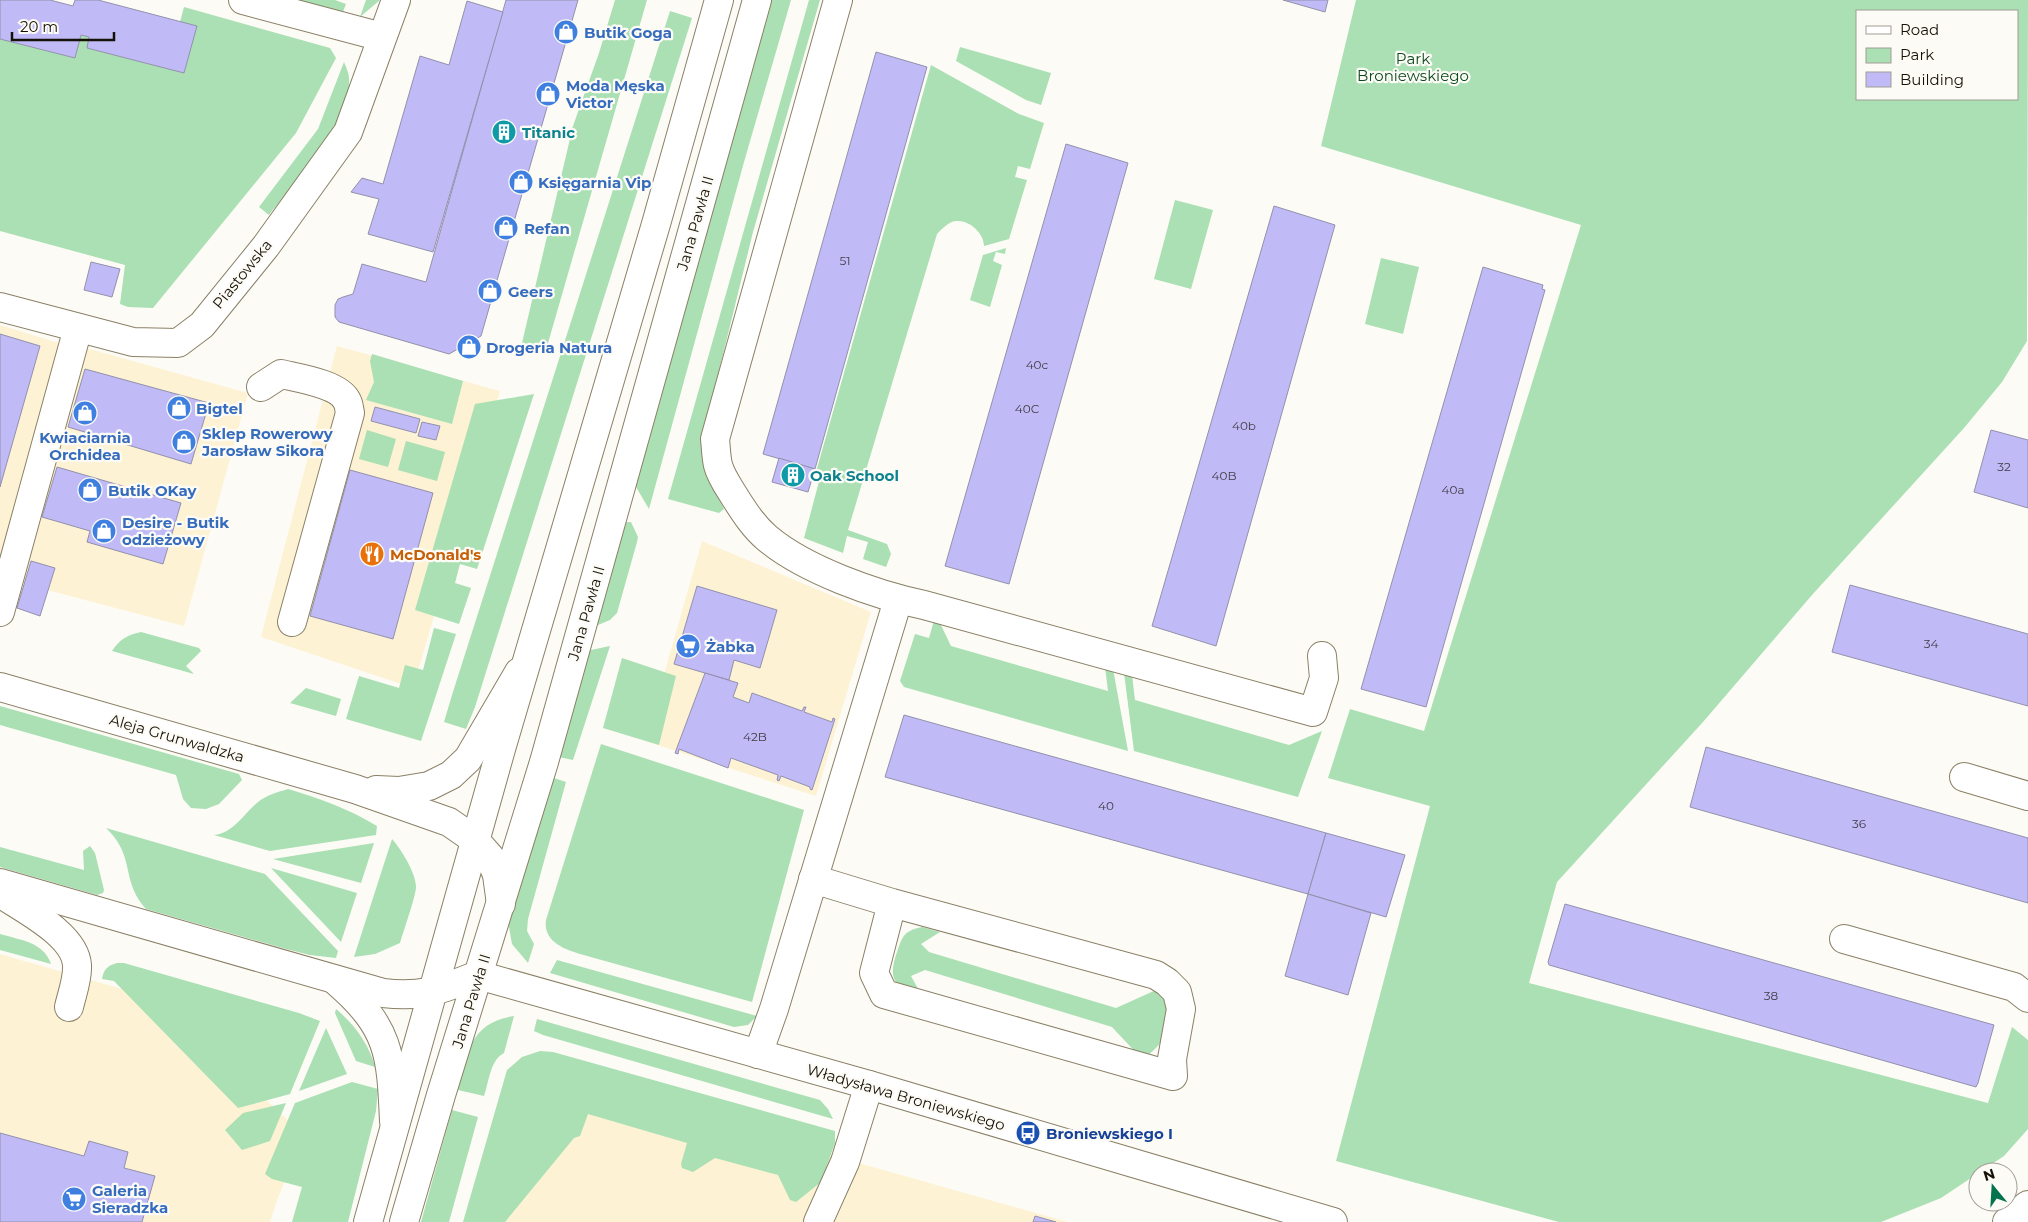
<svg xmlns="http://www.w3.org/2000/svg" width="2028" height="1222" font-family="Montserrat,sans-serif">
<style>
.built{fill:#fdf2d4}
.green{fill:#aae0b3;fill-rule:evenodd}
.building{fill:#c0bbf7;stroke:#9290ab}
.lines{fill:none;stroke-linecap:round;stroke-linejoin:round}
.minor-casing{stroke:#8a8066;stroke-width:30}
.major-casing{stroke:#8a8066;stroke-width:30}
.minor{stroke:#fff;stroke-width:28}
.major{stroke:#fff;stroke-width:28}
.labels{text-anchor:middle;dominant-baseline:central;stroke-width:4.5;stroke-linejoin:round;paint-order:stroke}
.number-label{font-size:12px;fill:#403c43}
.shop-label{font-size:15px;font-weight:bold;fill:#366cbe;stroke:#fdfbf5;text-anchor:start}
.park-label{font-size:15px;fill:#0c4a21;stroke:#fdfbf5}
.culture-label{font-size:15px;font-weight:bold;fill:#0d838f;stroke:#fdfbf5;text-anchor:start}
.street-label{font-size:15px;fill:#151107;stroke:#fdfbf5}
.food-label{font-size:15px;font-weight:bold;fill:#c56008;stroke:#fdfbf5;text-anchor:start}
.transit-label{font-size:15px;font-weight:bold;fill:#164399;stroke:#fdfbf5;text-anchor:start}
</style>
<rect width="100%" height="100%" fill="#fdfbf5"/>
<g class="built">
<polygon points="0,325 62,344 0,586"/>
<polygon points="337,346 500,391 413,688 261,637"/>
<polygon points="86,348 248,393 184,626 17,582"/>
<polygon points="702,541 871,612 816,796 645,741"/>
<polygon points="0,954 157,999 304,1135 277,1200 270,1222 0,1222"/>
<polygon points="541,1064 862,1164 1068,1222 492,1222"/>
</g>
<g class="green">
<polygon points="282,0 335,0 346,4 341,17"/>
<polygon points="366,0 380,0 360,17"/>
<polygon points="615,0 647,0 546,350 522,343 573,126 599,53"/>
<polygon points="771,0 791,0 744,162 649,509 636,487 634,475"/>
<polygon points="809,0 820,0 753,232 705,428 712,485 724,509 719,513 668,499"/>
<path d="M1356,0H2028L2027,341L2002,382L1964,428L1812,595L1703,722L1557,882L1529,983L1988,1103L2012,1027L2028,1040V1129L2004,1156L1941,1198L1881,1222H1559L1336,1161L1430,806L1328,778L1350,709L1424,731L1581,225L1321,146ZM1857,11H2017V99H1857Z"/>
<polygon points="184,7 330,48 336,58 296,133 153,308 128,307 120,304 125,265 0,231 0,39 75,58 81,35 89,37 87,48 184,73 196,26 180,22"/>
<polygon points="670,11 692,18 475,707 466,729 444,722 452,695"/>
<polygon points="960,47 1051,73 1041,105 1026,100 956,61"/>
<path d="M344,62C347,69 350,76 349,84C348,128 295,182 269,215L259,207L318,129Z"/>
<path d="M931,65L1019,114L1044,123L1030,169L1018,166L1015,177L1027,180L1009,239L984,246C984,233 969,220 957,221C949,221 942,229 937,234L848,530L887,544L891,554L886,567L863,559L868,542L847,536L843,553L804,538L821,474L816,472Z"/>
<polygon points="1175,200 1213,210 1191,289 1154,279"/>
<polygon points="1006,248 1005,254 996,252 993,261 1002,265 990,307 970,300 983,255"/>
<polygon points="1381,258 1419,267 1403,334 1365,324"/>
<polygon points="372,354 463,381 452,424 366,400 374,382 370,361"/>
<polygon points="534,394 477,569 460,564 455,583 471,588 459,624 415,610 475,404"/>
<polygon points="367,430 396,439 388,467 359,459"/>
<polygon points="406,441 445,452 437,481 398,470"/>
<polygon points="625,522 631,522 638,537 637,542 617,613 610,620 598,625 594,623"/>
<polygon points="935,617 938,619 951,646 1108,691 1105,667 1113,669 1128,751 904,687 900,681 915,634 929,638"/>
<polygon points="434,628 456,634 421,741 346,719 359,676 399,688 405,665 423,670"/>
<path d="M141,632L199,648L201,651L186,666L194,674L112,651C120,639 127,635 141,632Z"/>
<polygon points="610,646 573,760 554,756 583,656 591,650"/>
<polygon points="622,658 676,676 659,745 603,728"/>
<polygon points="1124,673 1132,675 1135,700 1289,745 1322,731 1298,797 1134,751"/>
<polygon points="306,688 341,699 336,716 290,703"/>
<polygon points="0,706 239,774 242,780 219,804 206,809 191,808 183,799 176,775 0,725"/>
<path d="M601,744L804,810L752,1002L580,954C563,949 543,941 546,920Z"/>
<polygon points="548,776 566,782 528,919 527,931 534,944 528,963 512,944 508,922"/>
<path d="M288,789C319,798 349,809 377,826L376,835L270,851L214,835C235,832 243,814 258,802C267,795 278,792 288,789Z"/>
<path d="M106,828L265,874L338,951L336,958L310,955L286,949L146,909C124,885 132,863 117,841C114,836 110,832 106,828Z"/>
<path d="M392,839C401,849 416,873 416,887C416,896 403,932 400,943L375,954L354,957Z"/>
<polygon points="374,843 361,883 273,859"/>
<polygon points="90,846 95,853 104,890 103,893 97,895 0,867 0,847 84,870 83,851"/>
<polygon points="271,868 357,893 341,942"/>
<path d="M922,927L940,932L921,944L929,952L1116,1008L1156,990C1159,994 1164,999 1166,1003C1177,1027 1161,1047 1142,1059L1112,1027L925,970L911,976L922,996C895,988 887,980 897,952C903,935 904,931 922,927Z"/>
<path d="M0,934C20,940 44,942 51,964L0,950Z"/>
<polygon points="557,960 757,1016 748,1025 734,1027 550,973"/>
<path d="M117,963H124L299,1013L320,1021L290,1094L238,1108L114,981L102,979C104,969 107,966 117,963Z"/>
<path d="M336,1009C354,1024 369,1044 375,1067L356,1061L335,1013Z"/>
<path d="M514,1016L504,1053C490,1060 489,1082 484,1096L458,1090C468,1053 469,1023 514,1016Z"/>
<polygon points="537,1019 820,1100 828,1109 833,1119 543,1035 534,1031"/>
<polygon points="326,1028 347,1074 299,1091"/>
<polygon points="540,1051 553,1052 835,1131 835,1143 821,1182 796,1202 790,1200 778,1175 715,1158 693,1172 682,1168 681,1164 687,1143 588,1114 580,1136 574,1138 505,1222 463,1222 507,1070 522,1057"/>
<polygon points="352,1082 378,1089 376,1111 348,1222 292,1222 302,1187 272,1179 265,1174 295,1103"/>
<polygon points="286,1103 270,1141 242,1150 225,1130 243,1113"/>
<polygon points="452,1110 478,1117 449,1222 421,1222"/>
</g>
<g class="building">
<polygon points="0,0 50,0 73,6 75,0 98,0 197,26 184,73 87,48 89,37 81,35 75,58 0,39"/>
<polygon points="506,0 578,0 481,336 449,354 339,322 335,317 335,305 338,299 343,297 353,294 362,264 426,282"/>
<polygon points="1283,0 1328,0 1325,12"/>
<polygon points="467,1 503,12 433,252 368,234 379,199 351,192 362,178 383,184 420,56 449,65"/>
<polygon points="876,52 927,67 815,469 763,454"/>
<polygon points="1066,144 1128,163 1009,584 945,566"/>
<polygon points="1274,206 1335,225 1216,646 1152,626"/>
<polygon points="91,262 120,269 112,297 84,290"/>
<polygon points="1483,267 1543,285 1542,289 1545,290 1426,707 1361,689"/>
<polygon points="0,334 40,346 0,487"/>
<polygon points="85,369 209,403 191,464 68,427"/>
<polygon points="375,407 420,419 416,433 371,421"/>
<polygon points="422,422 440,426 436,440 418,436"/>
<polygon points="1991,430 2028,440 2028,508 1974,492"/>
<polygon points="779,458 815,469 808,492 772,482"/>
<polygon points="57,467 181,503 163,564 87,542 90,531 42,517"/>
<polygon points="350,470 433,493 393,639 310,616"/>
<polygon points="31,561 55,568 40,616 17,608"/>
<polygon points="1850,585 2028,634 2028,706 1832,652"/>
<polygon points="697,586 777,610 760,668 734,660 729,680 674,664"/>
<polygon points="705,673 738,683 733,697 749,703 752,693 802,711 804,707 806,707 804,712 832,722 833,718 835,719 812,790 810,789 810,787 781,776 779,781 777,780 778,775 731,758 728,768 679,749 678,754 675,753"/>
<polygon points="904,715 1326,833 1308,894 885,777"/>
<polygon points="1706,747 2028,838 2028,903 1690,807"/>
<polygon points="1326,833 1405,855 1386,917 1308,894"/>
<polygon points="1308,894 1371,913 1348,995 1285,976"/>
<polygon points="1565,904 1994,1025 1978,1083 1976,1087 1549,965 1548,962"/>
<polygon points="0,1133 84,1156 89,1141 128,1152 124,1168 155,1176 142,1222 0,1222"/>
<polygon points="1035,1216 1056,1222 1033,1222"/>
</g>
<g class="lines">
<defs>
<g id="minor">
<polyline points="243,0 382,37"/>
<path d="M838,0L715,439C716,447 716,457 718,465C721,477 730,489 736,499C745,513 754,527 767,538C805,570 876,595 924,605L1313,712L1324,678L1322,656"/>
<polyline points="0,307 133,342 178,343 202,325 266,246 348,132 396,0"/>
<path d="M261,387L281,374C298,378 339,384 347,401C349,404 349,409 350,413L292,622"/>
<polyline points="0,612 78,328"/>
<polyline points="0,687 355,789 449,822 475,840 490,857 497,875 501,904"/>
<polyline points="1964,777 2028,796"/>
<polyline points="376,790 399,791 429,786 451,775 468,759 519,672"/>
<polyline points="813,879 892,903 1156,975 1167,982 1177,992 1181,1009 1172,1059 1173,1076 884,994 874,973 892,903"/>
<path d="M0,883L383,993C424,998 442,989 478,975L869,1085L1333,1222"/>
<path d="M0,893C23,909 75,934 77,965C78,978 72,994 69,1007"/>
<polyline points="1844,939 2014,987 2028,998"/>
<path d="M337,982C390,1028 391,1054 394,1121"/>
<polyline points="758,1054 774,1009 898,600"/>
<polyline points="818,1222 845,1162 869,1085"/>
<polyline points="2007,1222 2028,1205"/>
</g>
<g id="major">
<polyline points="368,1222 501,749 656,224 719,0"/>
<polyline points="404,1222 441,1095 544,762 757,0"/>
</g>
</defs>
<use href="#minor" class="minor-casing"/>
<use href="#major" class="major-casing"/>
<use href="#minor" class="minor"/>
<use href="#major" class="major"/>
</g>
<defs>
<symbol id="shop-disc" viewBox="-11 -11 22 22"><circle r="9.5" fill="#3f7fe0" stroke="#fdfbf5"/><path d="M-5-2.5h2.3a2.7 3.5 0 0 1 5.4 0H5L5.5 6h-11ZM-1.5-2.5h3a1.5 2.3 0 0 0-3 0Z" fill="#fff"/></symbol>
<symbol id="building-disc" viewBox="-11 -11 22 22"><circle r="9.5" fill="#0f9aa8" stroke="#fdfbf5"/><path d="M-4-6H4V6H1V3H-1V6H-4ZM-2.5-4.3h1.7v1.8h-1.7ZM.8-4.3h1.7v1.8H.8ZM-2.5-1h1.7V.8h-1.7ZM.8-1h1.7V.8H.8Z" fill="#fff"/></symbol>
<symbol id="restaurant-disc" viewBox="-11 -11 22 22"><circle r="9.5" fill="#e8710a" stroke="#fdfbf5"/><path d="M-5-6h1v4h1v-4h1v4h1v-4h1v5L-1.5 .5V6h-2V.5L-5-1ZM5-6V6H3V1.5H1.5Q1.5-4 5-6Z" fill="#fff"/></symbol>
<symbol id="supermarket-disc" viewBox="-11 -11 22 22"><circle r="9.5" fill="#3f7fe0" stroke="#fdfbf5"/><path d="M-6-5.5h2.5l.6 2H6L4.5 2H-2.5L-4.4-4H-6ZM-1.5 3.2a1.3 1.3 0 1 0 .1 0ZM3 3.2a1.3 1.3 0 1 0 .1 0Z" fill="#fff"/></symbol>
<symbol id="bus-disc" viewBox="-11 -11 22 22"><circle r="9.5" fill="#1a4fb4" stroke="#fdfbf5"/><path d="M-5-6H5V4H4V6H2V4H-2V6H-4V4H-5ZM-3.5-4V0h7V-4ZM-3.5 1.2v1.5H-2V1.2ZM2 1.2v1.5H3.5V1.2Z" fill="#fff"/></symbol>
</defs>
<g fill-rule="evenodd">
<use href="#shop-disc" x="552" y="18" width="28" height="28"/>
<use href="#shop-disc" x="534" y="80" width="28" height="28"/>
<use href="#building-disc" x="490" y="118" width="28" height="28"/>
<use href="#shop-disc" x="507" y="168" width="28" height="28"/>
<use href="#shop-disc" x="492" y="214" width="28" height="28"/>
<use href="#shop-disc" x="476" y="277" width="28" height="28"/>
<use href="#shop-disc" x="455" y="333" width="28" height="28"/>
<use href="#shop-disc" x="165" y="394" width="28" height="28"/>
<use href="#shop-disc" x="71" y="399" width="28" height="28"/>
<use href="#shop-disc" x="170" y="428" width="28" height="28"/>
<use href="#building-disc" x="779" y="461" width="28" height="28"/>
<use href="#shop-disc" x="76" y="476" width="28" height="28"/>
<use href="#shop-disc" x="90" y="517" width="28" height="28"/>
<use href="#restaurant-disc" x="358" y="540" width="28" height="28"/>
<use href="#supermarket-disc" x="674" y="632" width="28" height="28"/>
<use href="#bus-disc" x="1014" y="1119" width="28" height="28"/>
<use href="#supermarket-disc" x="60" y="1185" width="28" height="28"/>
</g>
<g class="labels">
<g class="number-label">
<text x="845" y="260">51</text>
<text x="1037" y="364">40c</text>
<text x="1027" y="408">40C</text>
<text x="1244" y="425">40b</text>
<text x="2004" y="466">32</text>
<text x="1224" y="475">40B</text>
<text x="1453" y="489">40a</text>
<text x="1931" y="643">34</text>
<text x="755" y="736">42B</text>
<text x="1106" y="805">40</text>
<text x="1859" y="823">36</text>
<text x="1771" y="995">38</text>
</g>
<g class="shop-label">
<text x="584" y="32">Butik Goga</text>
<text x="566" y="85">Moda Męska<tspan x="566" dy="17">Victor</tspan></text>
<text x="538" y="182">Księgarnia Vip</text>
<text x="524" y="228">Refan</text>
<text x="508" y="291">Geers</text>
<text x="486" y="347">Drogeria Natura</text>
<text x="196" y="408">Bigtel</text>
<text x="202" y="433">Sklep Rowerowy<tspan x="202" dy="17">Jarosław Sikora</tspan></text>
<text x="85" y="437" text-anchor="middle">Kwiaciarnia<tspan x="85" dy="17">Orchidea</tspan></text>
<text x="108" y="490">Butik OKay</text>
<text x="122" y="522">Desire - Butik<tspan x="122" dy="17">odzieżowy</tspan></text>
<text x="706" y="646">Żabka</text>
<text x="92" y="1190">Galeria<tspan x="92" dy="17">Sieradzka</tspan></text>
</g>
<g class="park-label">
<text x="1413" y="58">Park<tspan x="1413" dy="17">Broniewskiego</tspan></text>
</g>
<g class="culture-label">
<text x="522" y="132">Titanic</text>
<text x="810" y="475">Oak School</text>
</g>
<g class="street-label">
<text transform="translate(695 223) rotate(-74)">Jana Pawła II</text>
<text transform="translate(242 274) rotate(-51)">Piastowska</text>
<text transform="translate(586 613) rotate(-74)">Jana Pawła II</text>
<text transform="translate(177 738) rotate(16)">Aleja Grunwaldzka</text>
<text transform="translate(471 1001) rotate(-73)">Jana Pawła II</text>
<text transform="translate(906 1097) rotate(16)">Władysława Broniewskiego</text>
</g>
<g class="food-label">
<text x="390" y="554">McDonald's</text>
</g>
<g class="transit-label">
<text x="1046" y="1133">Broniewskiego I</text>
</g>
</g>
<rect x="1856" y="10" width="162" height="90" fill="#fdfbf5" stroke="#a09d96"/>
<rect x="1866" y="26" width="25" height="8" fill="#ffffff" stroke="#a09d96"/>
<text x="1900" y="35" font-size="15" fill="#151107">Road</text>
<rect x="1866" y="48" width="25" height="15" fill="#aae0b3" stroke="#a09d96"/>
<text x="1900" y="60" font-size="15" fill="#151107">Park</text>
<rect x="1866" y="72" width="25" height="15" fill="#c0bbf7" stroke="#a09d96"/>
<text x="1900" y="85" font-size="15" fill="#151107">Building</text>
<g transform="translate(1993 1187) rotate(342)"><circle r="24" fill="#fdfbf5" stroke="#a09d96"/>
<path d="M0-4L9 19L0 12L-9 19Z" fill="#02734d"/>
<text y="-8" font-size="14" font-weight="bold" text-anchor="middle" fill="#151107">N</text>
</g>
<path d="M12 32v8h102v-8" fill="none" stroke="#151107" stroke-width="2.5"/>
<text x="20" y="32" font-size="15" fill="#151107" stroke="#fdfbf5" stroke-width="4" paint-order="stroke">20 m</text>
</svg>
